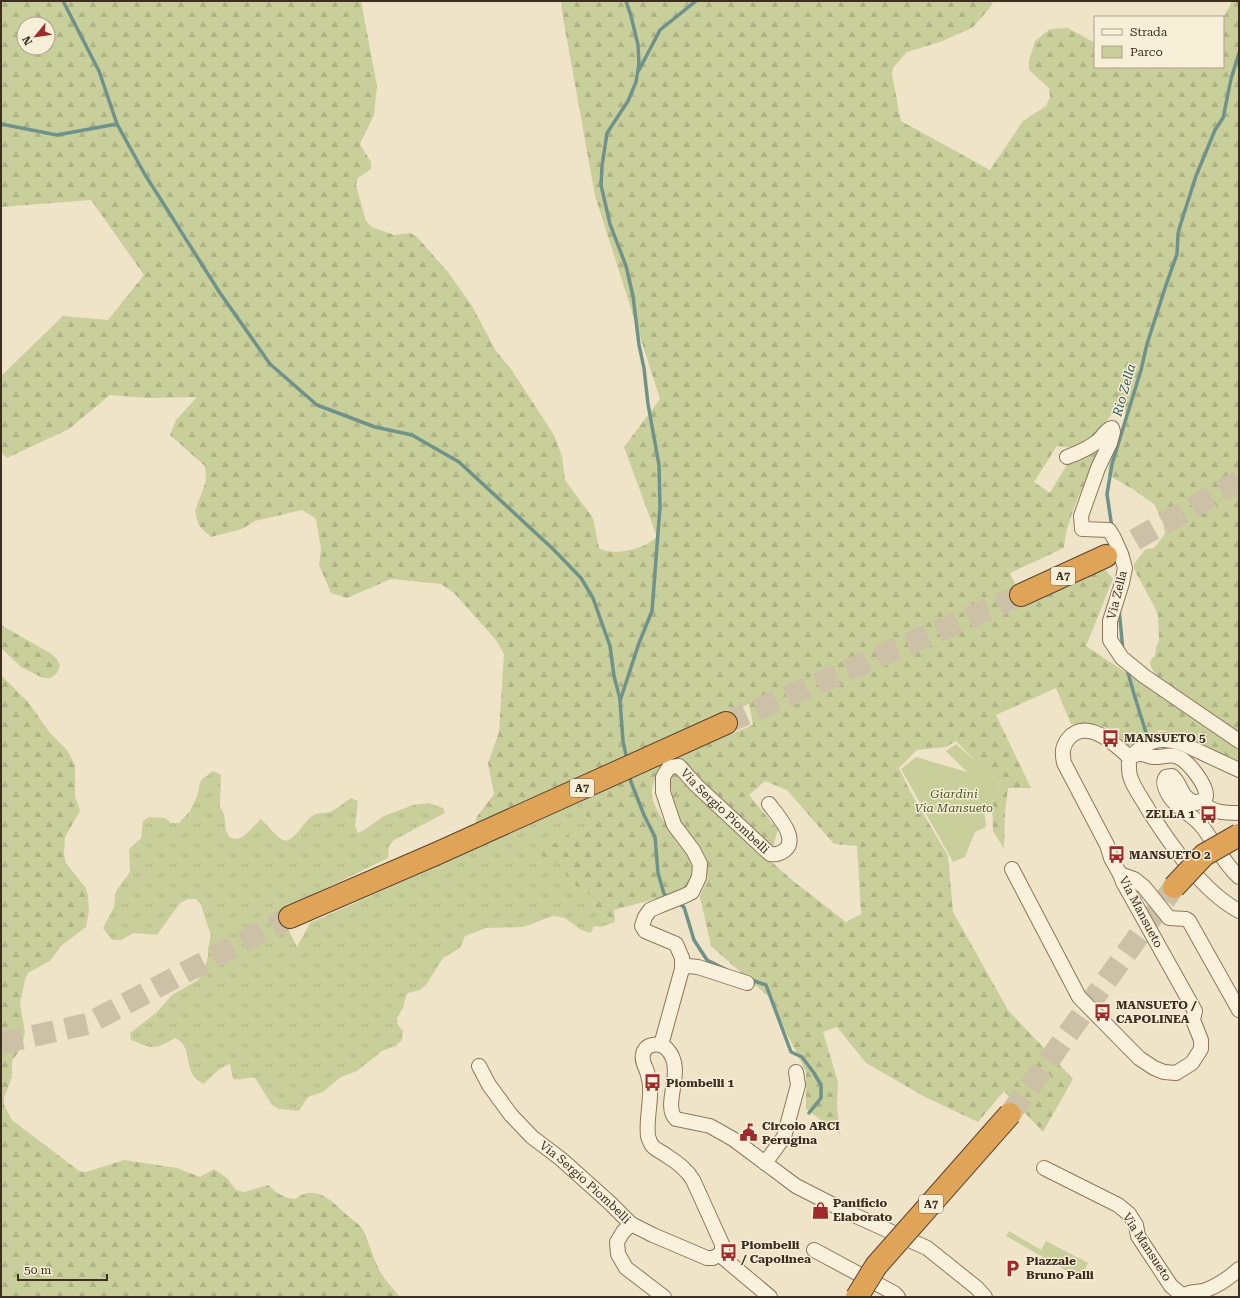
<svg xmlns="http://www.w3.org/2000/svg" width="1240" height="1298" font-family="'Roboto Serif',serif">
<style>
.grass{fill:url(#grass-tufts)}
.forest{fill:url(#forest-firs);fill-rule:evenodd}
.green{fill:#c9cf9b}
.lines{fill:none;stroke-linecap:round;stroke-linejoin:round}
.stream{stroke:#6f938a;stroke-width:3.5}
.highway-tunnel{stroke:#ccc0a6;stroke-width:22;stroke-dasharray:22 11;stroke-linecap:butt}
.street-casing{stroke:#8d765c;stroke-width:16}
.highway-casing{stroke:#5b4430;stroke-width:24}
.street{stroke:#faf1dc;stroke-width:14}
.highway{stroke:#e0a458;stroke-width:22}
.highway-bridge-casing{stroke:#5b4430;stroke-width:24;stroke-linecap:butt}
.highway-bridge{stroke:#e0a458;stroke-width:22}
.labels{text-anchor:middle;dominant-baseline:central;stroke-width:3;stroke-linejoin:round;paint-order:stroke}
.shield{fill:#f7eed8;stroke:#756857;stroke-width:1}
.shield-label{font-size:11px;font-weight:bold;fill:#3d2e20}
.street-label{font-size:12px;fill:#3d2e20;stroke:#f7eed8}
.poi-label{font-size:12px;font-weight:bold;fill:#3d2e20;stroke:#f7eed8;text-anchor:start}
.park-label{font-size:12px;font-style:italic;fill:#4d5a26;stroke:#f7eed8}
.water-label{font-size:13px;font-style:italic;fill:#2f5d5a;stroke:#f7eed8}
</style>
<defs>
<pattern id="grass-tufts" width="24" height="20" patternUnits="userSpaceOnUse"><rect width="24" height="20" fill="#c9cf9b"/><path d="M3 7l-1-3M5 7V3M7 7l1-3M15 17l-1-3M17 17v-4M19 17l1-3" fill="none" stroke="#aeb285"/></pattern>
<pattern id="forest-firs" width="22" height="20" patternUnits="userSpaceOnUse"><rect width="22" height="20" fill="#c9cf9b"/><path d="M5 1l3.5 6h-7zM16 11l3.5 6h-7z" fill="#aeb285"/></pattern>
</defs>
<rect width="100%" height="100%" fill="#f0e4c8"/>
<path class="grass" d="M213,771L221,775L220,807L224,814L226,831L230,838L238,839L245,835L261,819L278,837L285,841C299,837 301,824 312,816C317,812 324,814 330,812C338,808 345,802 351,798L358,801L355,826L358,833L364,830L384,816L413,805L429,803L443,808L445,813L394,840L389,846L388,858L279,911L297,947L310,923L582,801L590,828L584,832L568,835L545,860L560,863L572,884L585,891L591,896L593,905L598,911L615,922L600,927L594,926L591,933L581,930L565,918L553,916L523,927L486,928L465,936L460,948L443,958L426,985L420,990L408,993L406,996L403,1008L397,1018L398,1025L403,1031L402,1040L396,1046L382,1051L357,1071L341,1077L323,1092L308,1097L299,1111L279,1109L272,1105L255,1078C246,1077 242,1081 233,1079L230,1064C218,1068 212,1076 204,1084C180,1074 196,1048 175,1038C153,1051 154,1049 131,1040L130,1033L156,1013L172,995L198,980L203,972L208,957V949L211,935L208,927L201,905L196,899H188L180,903L157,935L134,933L121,940H112L103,928L114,907L116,891L130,872L129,849L141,838L143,821L149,817L165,818L171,823H179L190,811L197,796L201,780Z"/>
<g class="forest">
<path d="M1,1H361L377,86L374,115L360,144L371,162V169L358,178L356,185L366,221L372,227L394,235L410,233L417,237L448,272L472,306L496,351L511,369L554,435L562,456L565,480L593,518L599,548C611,555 630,551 643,546C648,544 652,540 657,537L624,447L660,399L595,196L562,12L561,1H994L989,9L972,28L940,42L907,52L893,68L892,75L901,121L990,170L1023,121L1046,106L1050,97L1049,88L1029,70V61L1035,41L1050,29L1068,28L1095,43V67H1223V17H1221L1225,15L1232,1H1239V734L1156,675L1152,669L1150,661L1155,655L1156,647L1159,640L1158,616L1155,608L1134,569V564L1146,549L1154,548L1165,534L1163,522L1154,504L1131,488L1108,475C1108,456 1118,437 1128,420L1124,409L1114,411L1094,438L1077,448L1057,446L1034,482L1050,493L1069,461L1100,448C1088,477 1066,517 1064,548L1010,573L1026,606L1104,568L1113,579L1086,646L1239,747V763L1181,734L1160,730L1124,748L1105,727L1071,724L1056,688L996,715L1031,788H1008L1005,812L1004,849L993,831L992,804L1000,785L994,776L976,762L956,741L946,747L917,750L899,768L910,791L948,856L953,912L1008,1010L1073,1079L1043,1132L1004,1091L978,1122L925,1097L866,1063L837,1027L823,1032L838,1082L837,1107L840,1134L806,1109V1072L769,997L711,946L700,897L708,877L697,851L677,820L666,762C659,771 651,783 652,795C653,810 673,834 682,845C689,855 695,864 694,876C694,881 690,886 688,890L614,910L615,922L598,911L593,905L591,896L585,891L572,884L560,864L545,860L541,852L568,835L584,832L590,828L582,801L482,846L476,833V818L494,794L488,763L499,732L504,654L496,640L454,593L441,584L391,579L347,598L331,593L319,565L321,549L316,519L302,510L255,521L242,529L211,537L199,526L195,511L206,481L205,466L170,435L176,420L197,397L148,398L110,395L69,429L7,458L1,452V376L63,316L108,320L144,275L91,200L1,207ZM24,24H48V48H24ZM749,704L753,725L666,761L656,742ZM765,781L787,790L834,844L857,846L861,914L846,922L792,880L697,796L704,785L772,849L778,830L749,795Z"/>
<polygon points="1,625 50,653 57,659 60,666 57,673 51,678 43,678 21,667 3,650 1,651"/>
<path d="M1,675L28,702L50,733L67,750L75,765V796L80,811L65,837L64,855L66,863L86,888L88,896L89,911L86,927L61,946L50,961L28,973L25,980L20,1003L25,1033L21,1048L12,1061V1077L4,1098V1105L12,1120L79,1171L86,1172L124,1160L177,1168L200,1177L214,1169L227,1178L236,1190L244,1192L268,1185C277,1193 283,1198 295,1199C317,1183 331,1201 347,1215C352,1220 360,1224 363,1230C370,1244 373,1259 381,1273C386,1281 393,1289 400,1297H1Z"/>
</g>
<g class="green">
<polygon points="956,744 976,762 994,776 1000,785 992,804 984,807 986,827 975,832 965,857 953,862 901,769 916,757 967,772 946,751"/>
<polygon points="1009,1231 1041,1250 1046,1241 1088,1263 1081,1279 1006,1236"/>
</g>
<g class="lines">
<g class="stream">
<polyline points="63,1 99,71 117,124 144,173 220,293 270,364 317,405 375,427 412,435 459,462 553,549 581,578 593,598 610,646 614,676 620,699"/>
<polyline points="626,1 631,16 638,45 639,64 636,82 628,101 607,133 602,166 601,185 610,224 626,266 633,296 639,345 644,368 648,404 659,465 660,507 652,611 639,643 620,701 623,741 627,760"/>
<polyline points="639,70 660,30 696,1"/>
<polyline points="1,124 57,135 117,124"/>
<polyline points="1112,528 1107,494 1112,464 1141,370 1147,344 1166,285 1177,254 1178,234 1180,226 1196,176 1215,130 1223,118 1231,79 1239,53"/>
<polyline points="1119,609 1123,651"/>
<polyline points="1127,669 1134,694 1148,739"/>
<polyline points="629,774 631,782 644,815 655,837 658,873 664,894 669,897"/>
<polyline points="678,903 684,907 694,940 707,960 727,970"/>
<polyline points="749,979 766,985 791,1052 802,1057 814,1073 821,1085 821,1098 809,1113"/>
</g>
<g class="highway-tunnel">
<polyline points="1106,556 1239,481"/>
<polyline points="726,723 1021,595"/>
<polyline points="1,1043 87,1024 290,917"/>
<polyline points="1010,1114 1174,887"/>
</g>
<defs>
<g id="street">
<path d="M1067,457C1078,453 1088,449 1098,441C1103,437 1105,430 1112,428L1113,432L1110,443L1098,468L1081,516L1082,529L1109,530L1114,538L1121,554L1125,568L1122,583L1110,621V640L1122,658L1144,676L1239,741"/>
<path d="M1131,756C1148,741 1159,736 1181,743L1239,770"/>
<path d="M1129,757C1133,756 1137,754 1141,754C1145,754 1149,757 1153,757C1161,758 1170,753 1178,757C1188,761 1207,785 1206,796L1205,799L1196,803C1179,797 1183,786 1172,776L1166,777C1162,782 1166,791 1170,797C1177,808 1191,814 1200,824C1214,840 1222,862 1239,877"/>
<path d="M1202,801C1210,813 1226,813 1239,813"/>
<path d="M1012,869L1079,997L1139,1058L1154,1068L1164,1072L1176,1073L1192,1063L1201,1049V1040L1193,1020L1195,1011L1123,882L1120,874L1111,858L1107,845L1064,763C1062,753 1062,747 1068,739C1086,717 1115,744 1129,757C1129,765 1128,772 1131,779C1135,790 1143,800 1149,811C1171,845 1202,891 1239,911"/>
<polyline points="1120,874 1134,879 1144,887 1169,918 1186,919 1189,921 1239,1010"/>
<polyline points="682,969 688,966 698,967 747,983"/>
<path id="s1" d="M661,1045L682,969V958L676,944L645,931L642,926L645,917L650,910L659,906L684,896L692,892L699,877L700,864L693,850L674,825L663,792V777L669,767L679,766L696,785L770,854C776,855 780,854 785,850C799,838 777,815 769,804"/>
<path id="s2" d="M479,1066L489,1085L511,1115L532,1137L561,1159L610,1203L631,1224L653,1235L707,1258H713L722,1253V1244L693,1180C687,1170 677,1162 667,1156C657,1148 652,1151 648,1136C646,1120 651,1104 650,1087C650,1083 649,1079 648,1075C647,1069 641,1061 643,1055C644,1043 660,1042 667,1049C687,1070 661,1104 676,1119L710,1126L733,1139L796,1186L845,1211L927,1248L977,1288L985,1297"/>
<polyline points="765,1163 784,1137 798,1085 796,1072"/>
<polyline points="1044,1168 1118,1205 1129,1214 1136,1225 1138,1236 1171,1286 1183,1296"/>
<polyline points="631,1224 623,1232 617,1242 618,1254 626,1268 664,1297"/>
<polyline points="814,1250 894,1293 898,1297"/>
<polyline points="720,1255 770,1297"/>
<path d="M1182,1297C1189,1290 1198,1293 1206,1290C1219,1285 1229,1278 1239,1269"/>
</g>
<g id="highway">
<polyline points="1021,595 1106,556"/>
<polyline points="290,917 438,853 726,723"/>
</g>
</defs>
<use href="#street" class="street-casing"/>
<use href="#highway" class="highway-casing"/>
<use href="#street" class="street"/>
<use href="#highway" class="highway"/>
<defs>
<g id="highway-bridge">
<polyline points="1174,887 1204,855 1239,835"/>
<polyline points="857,1297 876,1266 1010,1114"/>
</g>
</defs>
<use href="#highway-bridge" class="highway-bridge-casing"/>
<use href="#highway-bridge" class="highway-bridge"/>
</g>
<defs>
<symbol id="bus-bare" viewBox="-9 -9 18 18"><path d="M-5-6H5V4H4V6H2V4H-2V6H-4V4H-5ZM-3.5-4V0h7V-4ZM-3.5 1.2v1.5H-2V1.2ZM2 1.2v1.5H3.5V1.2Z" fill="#9e2a2b" stroke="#f7eed8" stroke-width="2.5" paint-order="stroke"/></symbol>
<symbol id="civic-bare" viewBox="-9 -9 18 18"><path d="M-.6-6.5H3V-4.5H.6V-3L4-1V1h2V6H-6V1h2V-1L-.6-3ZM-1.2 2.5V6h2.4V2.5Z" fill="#9e2a2b" stroke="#f7eed8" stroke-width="2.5" paint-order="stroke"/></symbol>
<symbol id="shop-bare" viewBox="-9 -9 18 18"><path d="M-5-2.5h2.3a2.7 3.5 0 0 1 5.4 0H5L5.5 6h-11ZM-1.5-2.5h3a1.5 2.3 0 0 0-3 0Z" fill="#9e2a2b" stroke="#f7eed8" stroke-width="2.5" paint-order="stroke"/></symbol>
<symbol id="parking-bare" viewBox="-9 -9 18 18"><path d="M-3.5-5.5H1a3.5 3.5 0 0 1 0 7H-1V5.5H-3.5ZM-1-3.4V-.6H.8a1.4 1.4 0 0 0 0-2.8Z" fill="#9e2a2b" stroke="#f7eed8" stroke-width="2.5" paint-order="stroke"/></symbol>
</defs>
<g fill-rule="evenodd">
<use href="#bus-bare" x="1098" y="726" width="25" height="25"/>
<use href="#bus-bare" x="1196" y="802" width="25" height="25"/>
<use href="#bus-bare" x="1104" y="842" width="25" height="25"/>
<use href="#bus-bare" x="1090" y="1000" width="25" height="25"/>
<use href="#bus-bare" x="640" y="1070" width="25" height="25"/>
<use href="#civic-bare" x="736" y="1120" width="25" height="25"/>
<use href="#shop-bare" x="808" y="1198" width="25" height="25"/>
<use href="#bus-bare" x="716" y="1240" width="25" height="25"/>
<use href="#parking-bare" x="1000" y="1256" width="25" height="25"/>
</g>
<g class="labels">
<g class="shield">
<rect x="1051" y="567" width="24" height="18" rx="3"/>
<rect x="570" y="779" width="24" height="18" rx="3"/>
<rect x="919" y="1195" width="24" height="18" rx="3"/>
</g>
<g class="shield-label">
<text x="1063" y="576">A7</text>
<text x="582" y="788">A7</text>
<text x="931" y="1204">A7</text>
</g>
<g class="street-label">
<text transform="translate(1117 595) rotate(-76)">Via Zella</text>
<text stroke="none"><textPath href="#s1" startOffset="421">Via Sergio Piombelli</textPath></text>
<text transform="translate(1141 912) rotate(62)">Via Mansueto</text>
<text stroke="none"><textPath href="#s2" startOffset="159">Via Sergio Piombelli</textPath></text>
<text transform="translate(1147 1247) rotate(57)">Via Mansueto</text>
</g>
<g class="poi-label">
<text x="1124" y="738">MANSUETO 5</text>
<text x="1195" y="814" text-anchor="end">ZELLA 1</text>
<text x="1129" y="855">MANSUETO 2</text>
<text x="1116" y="1005">MANSUETO /<tspan x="1116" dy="14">CAPOLINEA</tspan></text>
<text x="666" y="1083">Piombelli 1</text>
<text x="762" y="1126">Circolo ARCI<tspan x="762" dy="14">Perugina</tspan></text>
<text x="833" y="1203">Panificio<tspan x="833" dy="14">Elaborato</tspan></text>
<text x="741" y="1245">Piombelli<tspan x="741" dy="14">/ Capolinea</tspan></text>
<text x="1026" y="1261">Piazzale<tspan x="1026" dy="14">Bruno Palli</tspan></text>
</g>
<g class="park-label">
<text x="954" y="794">Giardini<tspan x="954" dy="14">Via Mansueto</tspan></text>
</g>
<g class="water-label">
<text transform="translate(1124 390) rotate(-74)">Rio Zella</text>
</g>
</g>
<rect width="1240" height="1298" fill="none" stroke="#3d2e20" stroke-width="4"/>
<rect x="1094" y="16" width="130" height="52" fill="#f7eed8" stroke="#ada18e"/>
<rect x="1102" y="29" width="20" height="6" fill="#faf1dc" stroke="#ada18e"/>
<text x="1130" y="36" font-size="12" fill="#3d2e20">Strada</text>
<rect x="1102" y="46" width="20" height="12" fill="#c9cf9b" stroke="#ada18e"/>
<text x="1130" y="56" font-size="12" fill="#3d2e20">Parco</text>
<g transform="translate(36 36) rotate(241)"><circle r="19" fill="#f7eed8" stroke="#ada18e"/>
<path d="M0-3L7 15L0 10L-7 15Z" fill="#9e2a2b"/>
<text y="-6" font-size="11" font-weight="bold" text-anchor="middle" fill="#3d2e20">N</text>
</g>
<path d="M18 1274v6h89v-6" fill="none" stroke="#3d2e20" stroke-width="2"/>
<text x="24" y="1274" font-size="12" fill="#3d2e20" stroke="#f7eed8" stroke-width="3" paint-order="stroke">50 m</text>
</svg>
